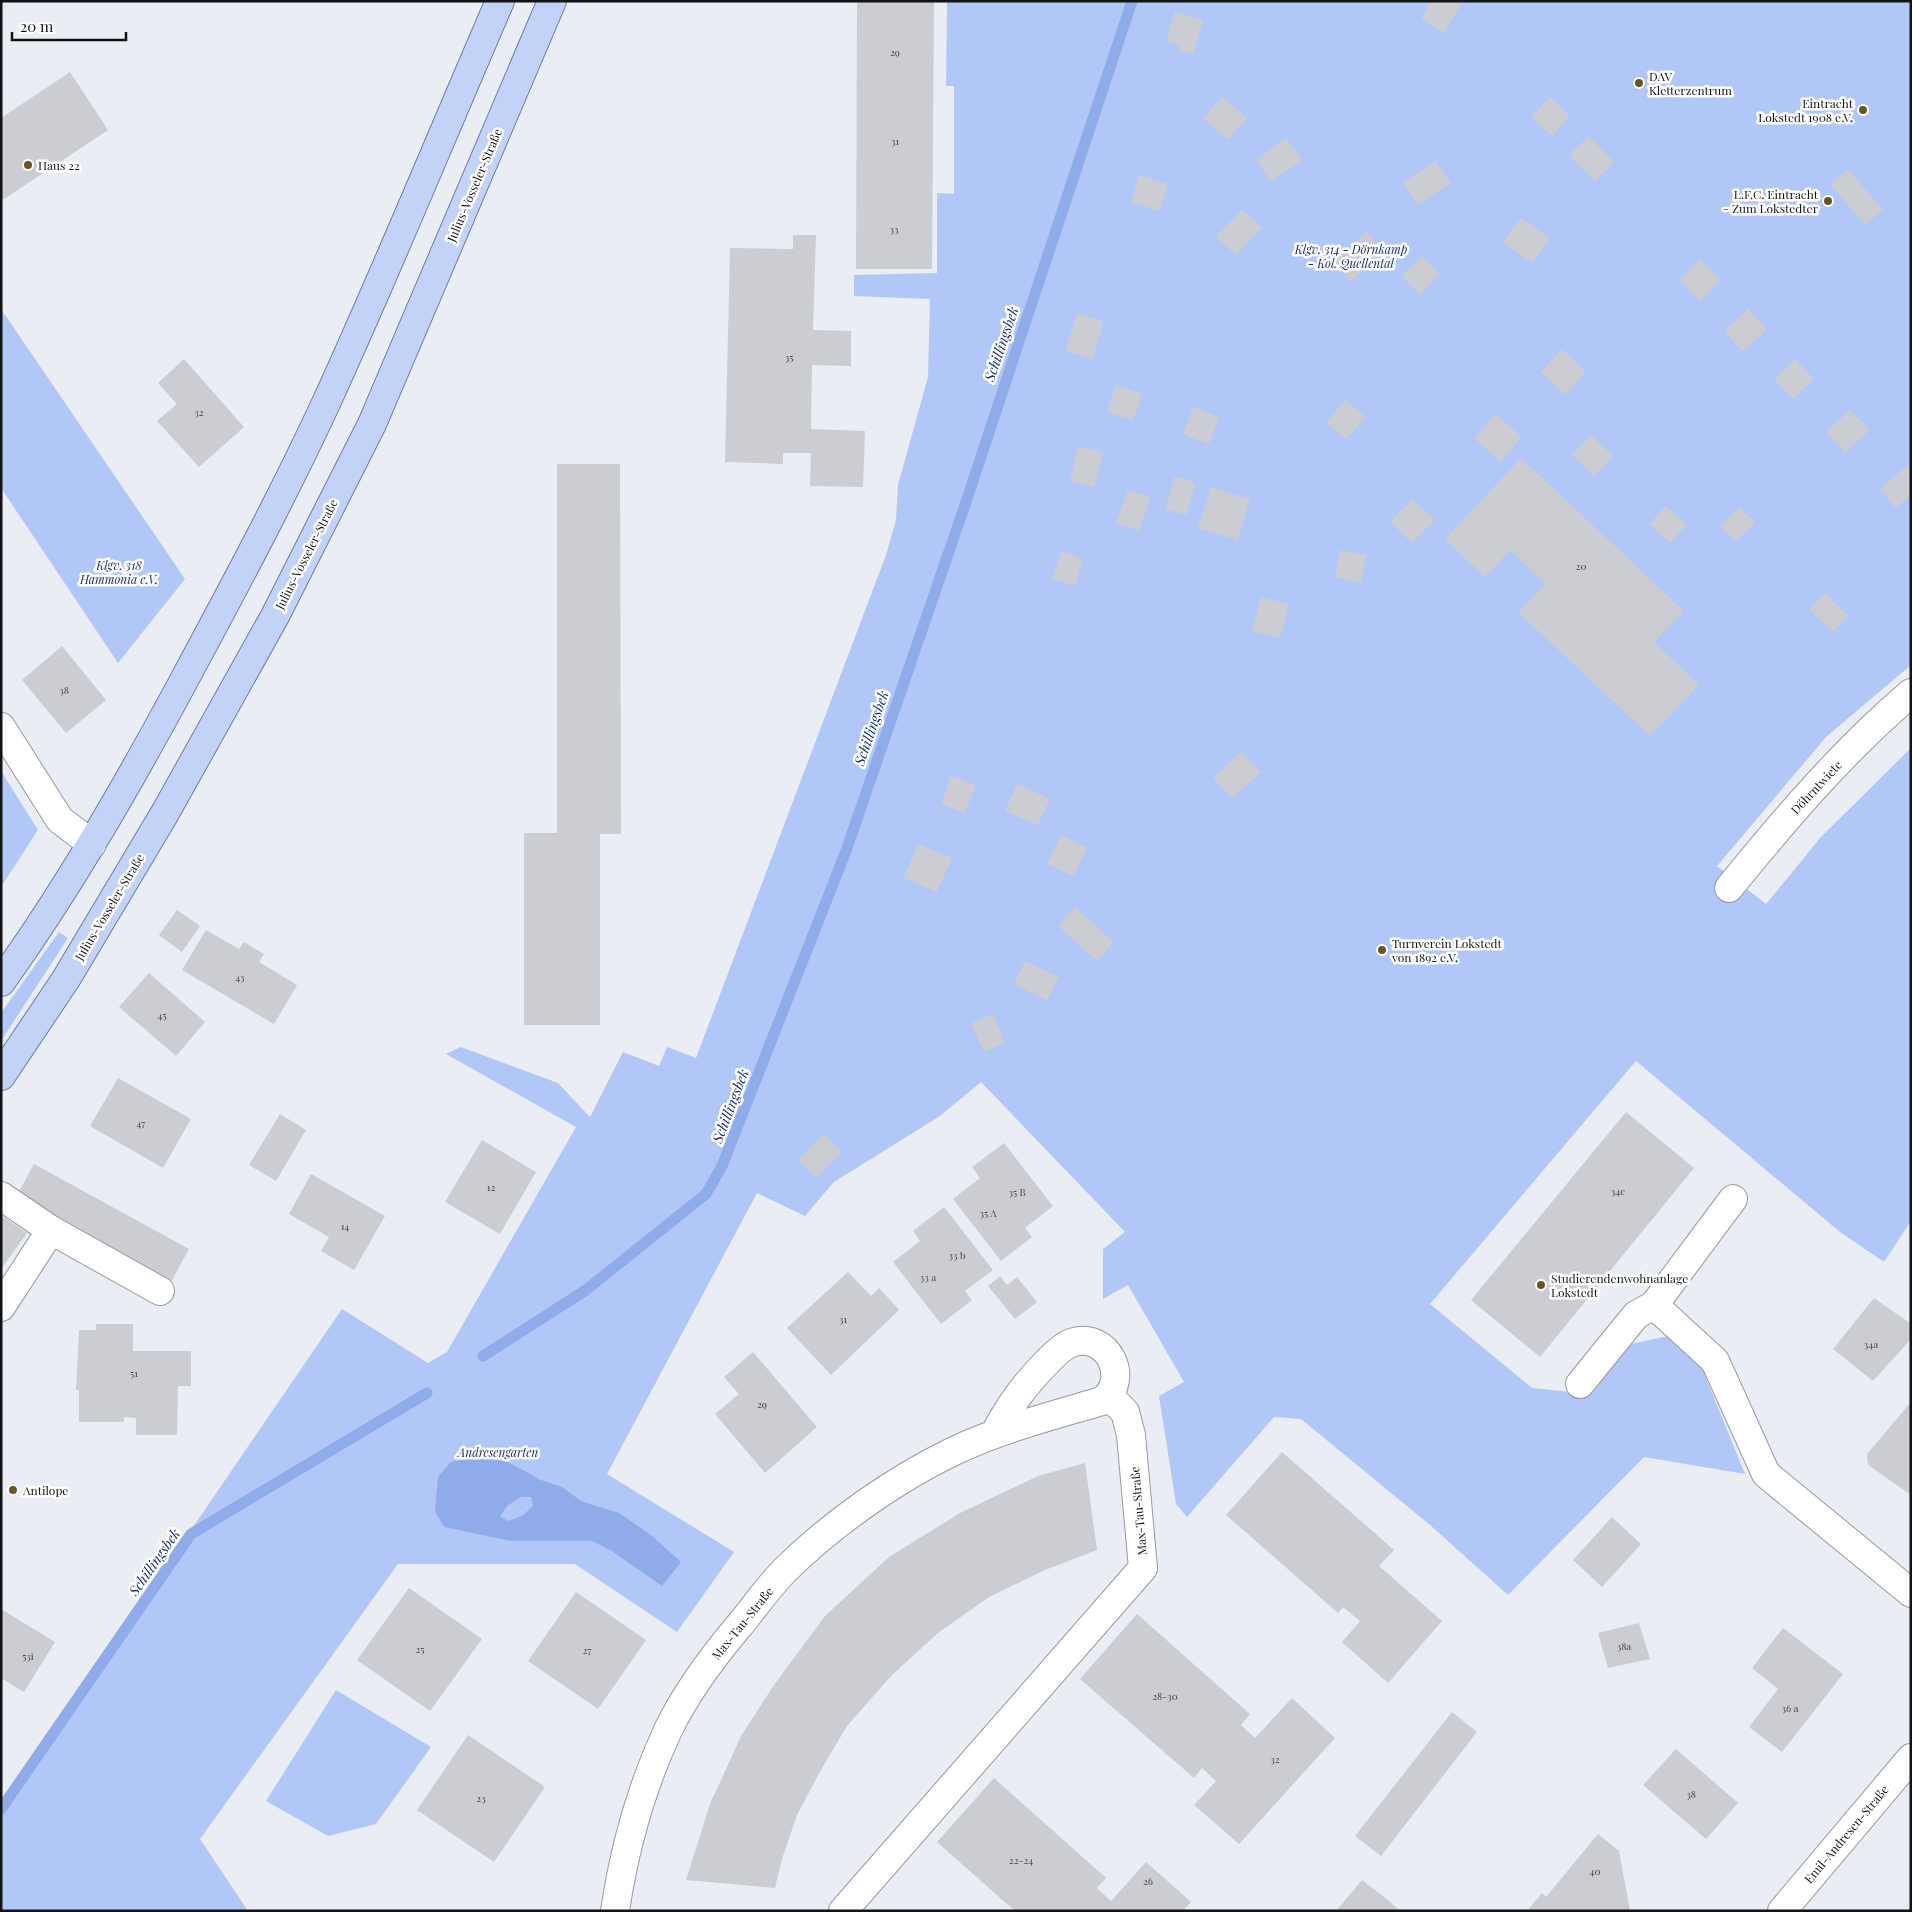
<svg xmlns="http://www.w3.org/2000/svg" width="1912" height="1912" font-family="'Playfair Display',serif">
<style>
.green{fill:#b1c7f7}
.water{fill:#8fabe9;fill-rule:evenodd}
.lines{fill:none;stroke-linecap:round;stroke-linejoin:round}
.stream{stroke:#8fabe9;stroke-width:11}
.building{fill:#cbcdd3}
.minor-casing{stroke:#96999f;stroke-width:30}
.major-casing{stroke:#6a7ca5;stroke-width:30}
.minor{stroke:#fff;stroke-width:28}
.major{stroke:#c2d3f7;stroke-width:28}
.poi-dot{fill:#6a5423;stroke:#fff;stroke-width:2}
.labels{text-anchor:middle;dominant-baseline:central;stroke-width:5;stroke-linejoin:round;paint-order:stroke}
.number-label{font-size:10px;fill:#404244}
.poi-label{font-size:12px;fill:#121315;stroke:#fff;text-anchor:start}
.street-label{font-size:12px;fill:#121315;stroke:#fff}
.park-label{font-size:12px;font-style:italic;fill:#152e74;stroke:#fff}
.water-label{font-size:14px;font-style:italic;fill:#142d73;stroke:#fff}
</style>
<rect width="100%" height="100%" fill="#eaedf3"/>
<g class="green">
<polygon points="947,1 1911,1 1911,665 1826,737 1717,866 1766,904 1821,837 1911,748 1911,1221 1884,1262 1840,1232 1636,1061 1430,1304 1532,1388 1591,1394 1631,1344 1668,1336 1697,1356 1745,1474 1644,1457 1508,1595 1430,1525 1301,1419 1274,1417 1187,1517 1176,1504 1159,1396 1184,1382 1128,1285 1103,1299 1103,1249 1125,1232 981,1082 940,1116 834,1182 805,1216 757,1193 607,1474 734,1552 677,1632 575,1564 398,1564 200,1839 248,1911 1,1911 1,1808 342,1309 428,1363 447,1352 576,1127 446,1054 461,1047 558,1083 590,1117 623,1052 659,1066 667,1047 696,1058 886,555 896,520 898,485 928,377 930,299 854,296 854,275 937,273 937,193 954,194 954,86 946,86"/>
<polygon points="1,309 185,579 118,663 1,488"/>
<polygon points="1,771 38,830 1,887"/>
<polygon points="59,932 68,938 1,1041 1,1013"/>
<polygon points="336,1690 431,1747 376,1824 328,1836 266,1801"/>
</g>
<path class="water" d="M477,1457L508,1462L541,1480L562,1487L581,1501L619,1513L651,1535L681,1562L662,1586L612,1551L592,1541H511L444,1527L435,1511L438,1477L451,1462ZM521,1497H531L533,1506L522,1516L509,1521L500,1517L507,1506Z"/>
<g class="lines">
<g class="stream">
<polyline points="483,1356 586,1290 706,1194 722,1166 846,851 967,499 1132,1"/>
<polyline points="1,1809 191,1534 427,1393"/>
</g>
</g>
<g class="building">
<polygon points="857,1 934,1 932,269 856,269"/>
<polygon points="1431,1 1463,1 1444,33 1421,19"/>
<polygon points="1175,12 1203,20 1193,54 1178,50 1180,45 1166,41"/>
<polygon points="70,72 108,130 1,201 1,118"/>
<polygon points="1222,97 1247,118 1228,140 1203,118"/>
<polygon points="1550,97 1570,116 1552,136 1531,117"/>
<polygon points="1589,136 1614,162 1595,181 1569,155"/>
<polygon points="1286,138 1302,160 1271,181 1256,160"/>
<polygon points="1435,161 1451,183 1418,205 1403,183"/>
<polygon points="1848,169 1883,210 1865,225 1830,184"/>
<polygon points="1139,175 1168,184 1160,211 1131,202"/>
<polygon points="1242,209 1262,228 1236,255 1216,237"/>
<polygon points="1521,218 1550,238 1532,263 1503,242"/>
<polygon points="1367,232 1384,253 1350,281 1333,261"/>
<polygon points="793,235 816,235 813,330 851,331 851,366 812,365 811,429 865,431 863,487 810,486 811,453 783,453 783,464 725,462 730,248 793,249"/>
<polygon points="1422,256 1440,274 1420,295 1402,277"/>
<polygon points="1700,259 1721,280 1700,301 1679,280"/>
<polygon points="1748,309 1767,329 1743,352 1724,331"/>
<polygon points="1077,313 1104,322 1092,359 1065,350"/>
<polygon points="1562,349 1586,372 1565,395 1541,372"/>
<polygon points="184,359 244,427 199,467 157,421 177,404 158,383"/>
<polygon points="1795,359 1814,379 1793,399 1774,379"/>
<polygon points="1116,385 1142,394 1133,420 1107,412"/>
<polygon points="1345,400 1366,417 1346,439 1326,423"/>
<polygon points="1193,407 1219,417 1209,444 1183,434"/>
<polygon points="1850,410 1870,430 1845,453 1826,432"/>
<polygon points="1496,414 1522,437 1500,462 1474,438"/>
<polygon points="1591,435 1613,456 1594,476 1572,455"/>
<polygon points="1078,446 1103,452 1094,487 1070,481"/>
<polygon points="1521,458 1684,611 1654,642 1699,685 1650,736 1518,612 1545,584 1510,550 1485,577 1445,539"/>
<polygon points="557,464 620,464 621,834 600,834 600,1025 524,1025 524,833 557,833"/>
<polygon points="1907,465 1911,468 1911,495 1896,508 1880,490"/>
<polygon points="1175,476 1196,483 1186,515 1165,509"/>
<polygon points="1211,487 1250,499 1238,540 1198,528"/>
<polygon points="1128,490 1151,497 1139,531 1116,523"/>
<polygon points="1412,499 1435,520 1412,543 1390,522"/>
<polygon points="1666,506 1687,525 1670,543 1649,524"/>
<polygon points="1739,507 1755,522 1736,541 1720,527"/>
<polygon points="1340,550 1366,555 1361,583 1335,577"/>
<polygon points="1061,551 1083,559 1075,586 1052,579"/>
<polygon points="1825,593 1849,616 1833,632 1809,609"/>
<polygon points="1261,597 1289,604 1280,638 1252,631"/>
<polygon points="62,646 106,700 66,733 22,680"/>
<polygon points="1241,752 1261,772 1233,798 1213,778"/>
<polygon points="951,776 976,785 965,813 941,804"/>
<polygon points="1017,784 1050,799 1038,825 1005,811"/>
<polygon points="1061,835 1087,848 1073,876 1047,864"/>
<polygon points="918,844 952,858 937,892 903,878"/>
<polygon points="1075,907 1114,942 1097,961 1058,926"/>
<polygon points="177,910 200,926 182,952 159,935"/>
<polygon points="206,930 239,949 244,942 264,954 259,962 297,985 274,1024 182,970"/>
<polygon points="1025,961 1059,977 1047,1000 1014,984"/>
<polygon points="149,973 205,1022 176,1056 119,1007"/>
<polygon points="993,1014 1005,1043 984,1052 971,1023"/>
<polygon points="118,1078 191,1119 163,1168 90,1126"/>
<polygon points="1626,1112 1694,1168 1540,1357 1471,1300"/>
<polygon points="280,1114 306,1130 276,1181 249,1165"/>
<polygon points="823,1134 842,1152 817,1178 798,1160"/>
<polygon points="482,1140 536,1172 500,1234 445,1202"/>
<polygon points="1004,1143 1053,1206 1025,1228 1032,1237 1001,1261 953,1199 980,1178 972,1167"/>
<polygon points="34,1164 189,1249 171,1282 16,1197"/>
<polygon points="311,1174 385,1216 354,1270 321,1251 329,1237 289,1214"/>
<polygon points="944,1207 993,1270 965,1291 972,1300 941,1324 893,1262 920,1241 913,1231"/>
<polygon points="1,1215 27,1233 1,1269"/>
<polygon points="848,1272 871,1296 879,1288 899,1310 831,1375 787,1328"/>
<polygon points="1000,1276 1007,1285 1017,1277 1037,1302 1015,1319 988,1286"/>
<polygon points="1874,1298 1911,1324 1911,1339 1873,1381 1833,1349"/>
<polygon points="96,1324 133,1324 133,1351 191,1351 191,1386 178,1386 177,1435 136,1435 136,1418 124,1417 124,1422 79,1422 79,1390 76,1390 79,1330 96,1330"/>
<polygon points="753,1352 817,1427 765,1473 715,1414 739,1394 724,1377"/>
<polygon points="1911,1402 1911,1495 1868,1465 1867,1454"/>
<polygon points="1282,1452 1394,1550 1379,1566 1442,1621 1388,1683 1342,1642 1360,1621 1343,1607 1338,1613 1226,1515"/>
<polygon points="1085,1463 1097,1550 1045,1570 989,1597 938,1633 892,1675 847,1726 822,1768 797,1815 782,1859 775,1888 686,1880 710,1804 741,1736 774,1685 825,1616 889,1557 960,1513 1038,1476"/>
<polygon points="1612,1517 1641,1544 1602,1587 1573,1560"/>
<polygon points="409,1588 482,1639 430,1711 357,1660"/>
<polygon points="576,1592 646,1640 598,1709 528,1661"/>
<polygon points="1,1609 55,1642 24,1692 1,1678"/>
<polygon points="1137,1614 1250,1714 1241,1725 1255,1738 1292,1698 1335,1738 1239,1844 1194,1805 1216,1781 1202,1768 1194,1778 1080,1679"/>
<polygon points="1639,1623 1650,1659 1608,1668 1598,1633"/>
<polygon points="1783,1628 1843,1674 1782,1752 1749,1727 1778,1689 1752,1668"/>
<polygon points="1452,1712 1477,1732 1381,1856 1355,1836"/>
<polygon points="468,1735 545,1787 494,1862 417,1810"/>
<polygon points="1676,1749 1738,1803 1706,1839 1643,1785"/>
<polygon points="994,1778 1106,1878 1097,1888 1111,1901 1146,1862 1191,1902 1183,1911 1015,1911 937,1842"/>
<polygon points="1598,1834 1619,1851 1630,1911 1527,1911 1542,1893 1546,1897"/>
<polygon points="1362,1880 1389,1901 1400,1911 1336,1911"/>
</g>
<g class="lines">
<defs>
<g id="minor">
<polyline points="1,727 60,820 92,844"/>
<path d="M1729,888C1785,819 1843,751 1911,693"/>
<polyline points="1,1196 51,1230 160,1291"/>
<polyline points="1733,1199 1654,1305 1715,1361 1766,1474 1911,1593"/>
<polyline points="1,1307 51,1230"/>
<polyline points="1580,1384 1636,1315 1654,1305"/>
<path d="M615,1911C624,1850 642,1786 668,1730C686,1693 711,1659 738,1627C754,1608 768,1587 786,1569C832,1524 894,1480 952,1452C1000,1429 1051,1416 1102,1401C1132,1379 1107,1330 1071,1343C1063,1346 1056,1353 1050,1359C1026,1383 1011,1403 995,1433"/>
<polyline points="843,1911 1143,1568 1131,1435 1125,1412 1109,1396"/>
<polyline points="1782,1911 1911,1758"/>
</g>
<g id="major">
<path d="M1,982C69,887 127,786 182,684C232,591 282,498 326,403C387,270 442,135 500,1"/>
<polyline points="1,1076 66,979 165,813 275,616 372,424 552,1"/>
</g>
</defs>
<use href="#minor" class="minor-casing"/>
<use href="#major" class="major-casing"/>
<use href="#minor" class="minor"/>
<use href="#major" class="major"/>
</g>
<g class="poi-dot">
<circle cx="1639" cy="83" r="5"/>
<circle cx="1863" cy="110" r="5"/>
<circle cx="28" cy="165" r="5"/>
<circle cx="1828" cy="201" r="5"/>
<circle cx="1382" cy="950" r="5"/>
<circle cx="1541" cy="1285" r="5"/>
<circle cx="13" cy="1490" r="5"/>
</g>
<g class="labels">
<g class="number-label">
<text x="895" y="52">29</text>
<text x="895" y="141">31</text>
<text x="894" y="229">33</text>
<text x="789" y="357">35</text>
<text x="199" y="412">32</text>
<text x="1581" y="566">20</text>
<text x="64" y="690">38</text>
<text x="240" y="977">43</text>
<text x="162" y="1015">45</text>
<text x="141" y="1123">47</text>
<text x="491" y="1187">12</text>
<text x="1618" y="1191">34c</text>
<text x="1017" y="1192">35 B</text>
<text x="988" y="1213">35 A</text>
<text x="345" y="1226">14</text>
<text x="957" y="1255">33 b</text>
<text x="928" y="1277">33 a</text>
<text x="843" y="1319">31</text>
<text x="1871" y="1344">34a</text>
<text x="134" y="1373">51</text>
<text x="762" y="1404">29</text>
<text x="1624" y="1646">38a</text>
<text x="420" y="1649">25</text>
<text x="587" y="1650">27</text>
<text x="28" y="1656">53i</text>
<text x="1165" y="1696">28-30</text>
<text x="1790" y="1708">36 a</text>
<text x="1275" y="1759">32</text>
<text x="1691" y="1794">38</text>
<text x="481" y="1798">23</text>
<text x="1021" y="1860">22-24</text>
<text x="1595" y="1871">40</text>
<text x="1148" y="1881">26</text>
</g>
<g class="poi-label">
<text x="1649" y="76">DAV<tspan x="1649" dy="14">Kletterzentrum</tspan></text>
<text x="1853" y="103" text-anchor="end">Eintracht<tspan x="1853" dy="14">Lokstedt 1908 e.V.</tspan></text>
<text x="38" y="165">Haus 22</text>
<text x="1818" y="194" text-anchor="end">L.F.C. Eintracht<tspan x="1818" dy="14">- Zum Lokstedter</tspan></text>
<text x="1392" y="943">Turnverein Lokstedt<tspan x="1392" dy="14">von 1892 e.V.</tspan></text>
<text x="1551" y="1278">Studierendenwohnanlage<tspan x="1551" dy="14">Lokstedt</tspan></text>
<text x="23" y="1490">Antilope</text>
</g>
<g class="street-label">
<text transform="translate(474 185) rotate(-67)">Julius-Vosseler-Straße</text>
<text transform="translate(306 554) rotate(-63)">Julius-Vosseler-Straße</text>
<text transform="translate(1816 787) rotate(-47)">Döhrntwiete</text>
<text transform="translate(109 907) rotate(-59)">Julius-Vosseler-Straße</text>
<text transform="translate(1138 1511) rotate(-95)">Max-Tau-Straße</text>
<text transform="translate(742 1623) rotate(-51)">Max-Tau-Straße</text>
<text transform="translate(1846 1834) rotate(-50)">Emil-Andresen-Straße</text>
</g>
<g class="park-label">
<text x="1351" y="249">Klgv. 314 - Dörnkamp<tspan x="1351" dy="14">- Kol. Quellental</tspan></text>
<text x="119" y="565">Klgv. 318<tspan x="119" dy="14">Hammonia e.V.</tspan></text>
<text x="498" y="1452">Andresengarten</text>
</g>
<g class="water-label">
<text transform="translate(1001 344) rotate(-71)">Schillingsbek</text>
<text transform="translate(871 728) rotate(-71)">Schillingsbek</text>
<text transform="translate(730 1106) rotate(-69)">Schillingsbek</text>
<text transform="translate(154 1562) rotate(-55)">Schillingsbek</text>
</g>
</g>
<rect width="1912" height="1912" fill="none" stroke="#121315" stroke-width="5"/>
<path d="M12 32v8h114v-8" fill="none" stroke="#121315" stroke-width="2.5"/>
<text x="20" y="32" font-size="15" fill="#121315" stroke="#ffffff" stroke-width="4" paint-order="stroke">20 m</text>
</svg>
